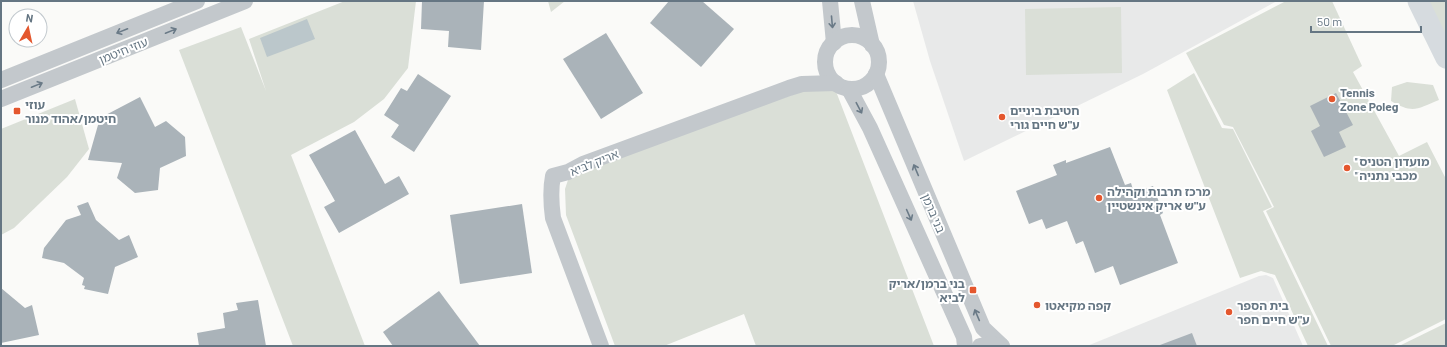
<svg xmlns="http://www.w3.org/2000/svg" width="1447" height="347" font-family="Barlow,'Noto Sans Hebrew',sans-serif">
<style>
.built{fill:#e8e9e9}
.green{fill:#dadfd7}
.water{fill:#bbc7cb}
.building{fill:#aab3b9}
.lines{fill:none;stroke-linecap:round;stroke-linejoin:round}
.minor{stroke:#c3c8cc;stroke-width:16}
.major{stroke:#d6dbdf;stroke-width:21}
.oneway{stroke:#6a7a87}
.poi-dot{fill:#e4572e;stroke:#fff;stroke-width:1.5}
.labels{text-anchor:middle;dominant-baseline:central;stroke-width:4;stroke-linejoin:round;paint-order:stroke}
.street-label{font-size:12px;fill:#657683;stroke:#fff}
.poi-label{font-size:12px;font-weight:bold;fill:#657683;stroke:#fff;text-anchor:start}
</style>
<rect width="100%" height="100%" fill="#fafaf8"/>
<g class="built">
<polygon points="913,1 1277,1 1143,74 964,161 930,61"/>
<polygon points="1266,275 1273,278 1303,346 1087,346 1259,276"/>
</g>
<g class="green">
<polygon points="345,1 416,1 408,68 384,99 354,122 291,155 365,346 293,346 179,50 241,27 266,91 249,39"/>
<polygon points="548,1 565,1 551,12"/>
<polygon points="1286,1 1332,1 1362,66 1353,72 1399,156 1427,142 1446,179 1446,319 1392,346 1331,346 1266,211 1274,207 1233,127 1224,125 1186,53"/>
<polygon points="1428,1 1446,1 1446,37"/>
<polygon points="1121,7 1122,73 1026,75 1025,9"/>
<polygon points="1194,73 1222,128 1233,129 1272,207 1263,211 1328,346 1308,346 1275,275 1261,271 1240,278 1167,90"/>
<polygon points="832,81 934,346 756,346 744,314 664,346 615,346 566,215 565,189 571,171"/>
<path d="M1407,82L1433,85L1439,100C1417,109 1413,114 1391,101L1392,87Z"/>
<polygon points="75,99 89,149 67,177 14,228 1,235 1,129"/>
<polygon points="1446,323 1446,346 1399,346"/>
</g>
<polygon class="water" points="307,19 315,39 267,57 260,38"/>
<g class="building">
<polygon points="422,1 484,1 481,50 448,47 449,31 421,29"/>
<polygon points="669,1 702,1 734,29 701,67 650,23"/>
<polygon points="606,33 643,93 601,119 563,59"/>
<polygon points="418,74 451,96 414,152 391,137 399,125 384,115 401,88 407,91"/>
<polygon points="1336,93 1353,125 1339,132 1346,147 1324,157 1311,131 1320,126 1310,106"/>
<polygon points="140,97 155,127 166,121 185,137 186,156 160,168 158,190 135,193 117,178 122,163 88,160 100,118"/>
<polygon points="355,130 385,184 399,176 409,194 339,233 324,207 335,201 309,155"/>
<polygon points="1110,147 1125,185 1131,183 1134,193 1153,186 1163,213 1160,215 1178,263 1120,285 1113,266 1095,273 1083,241 1076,244 1067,221 1046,229 1042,219 1029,224 1016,191 1057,175 1053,165 1066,160 1066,163"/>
<polygon points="88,202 96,220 119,240 129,235 138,257 115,267 108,294 84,289 85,286 82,285 84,278 64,263 42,258 44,248 66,220 81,215 77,206"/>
<polygon points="522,204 532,273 460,284 450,215"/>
<polygon points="1,288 25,308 32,305 39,335 1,343"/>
<polygon points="439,291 480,346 393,346 383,332"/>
<polygon points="258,300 266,346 199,346 197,333 225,328 223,313 238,310 236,303"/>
<polygon points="1192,333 1197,346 1160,346 1160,345"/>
</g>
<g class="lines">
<g class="minor">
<polyline points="830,1 834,43"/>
<polyline points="862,1 872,45"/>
<circle cx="852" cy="62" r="27"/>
<polyline points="876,74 983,328 1001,345"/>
<polyline points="1,80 197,1"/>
<polyline points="849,89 870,128 964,337 965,346"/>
<polyline points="1,99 245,1"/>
<path d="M601,346L553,218C551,203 550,191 553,176L568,172L583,164L789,88L802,84L836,83"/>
<polyline points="980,346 991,344 1002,346"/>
</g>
<polyline class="major" points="1418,1 1446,58"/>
</g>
<defs><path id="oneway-shaft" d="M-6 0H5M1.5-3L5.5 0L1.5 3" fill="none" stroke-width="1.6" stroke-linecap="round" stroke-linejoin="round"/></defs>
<g class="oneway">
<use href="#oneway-shaft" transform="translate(832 22) rotate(85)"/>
<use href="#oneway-shaft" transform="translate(122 31) rotate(158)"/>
<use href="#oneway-shaft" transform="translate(171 31) rotate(-22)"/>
<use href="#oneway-shaft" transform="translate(37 85) rotate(-22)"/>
<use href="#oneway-shaft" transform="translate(859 108) rotate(62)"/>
<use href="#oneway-shaft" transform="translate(916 170) rotate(-113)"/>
<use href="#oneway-shaft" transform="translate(909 215) rotate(66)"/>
<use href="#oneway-shaft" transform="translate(977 315) rotate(-113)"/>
</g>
<g class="poi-dot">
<circle cx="1332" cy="99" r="4"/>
<rect x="13" y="107" width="8" height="8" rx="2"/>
<circle cx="1002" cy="117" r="4"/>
<circle cx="1347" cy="168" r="4"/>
<circle cx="1099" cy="198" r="4"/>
<rect x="969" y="286" width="8" height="8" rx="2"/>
<circle cx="1037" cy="305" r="4"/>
<circle cx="1229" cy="312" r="4"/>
</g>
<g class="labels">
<g class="street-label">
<text transform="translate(123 50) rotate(-22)">עוזי חיטמן</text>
<text transform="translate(594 162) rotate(-22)">אריק לביא</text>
<text transform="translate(934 213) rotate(67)">בני ברמן</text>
</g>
<g class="poi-label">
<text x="1340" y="92">Tennis<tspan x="1340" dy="14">Zone Poleg</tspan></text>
<text x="25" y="104">עוזי<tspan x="25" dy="14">חיטמן/אהוד מנור</tspan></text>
<text x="1010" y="110">חטיבת ביניים<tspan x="1010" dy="14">ע"ש חיים גורי</tspan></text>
<text x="1355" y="161">"מועדון הטניס<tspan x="1355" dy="14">"מכבי נתניה</tspan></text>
<text x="1107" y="191">מרכז תרבות וקהילה<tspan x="1107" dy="14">ע"ש אריק אינשטיין</tspan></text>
<text x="965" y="283" text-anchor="end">בני ברמן/אריק<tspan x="965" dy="14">לביא</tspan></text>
<text x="1045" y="305">קפה מקיאטו</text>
<text x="1237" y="305">בית הספר<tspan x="1237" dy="14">ע"ש חיים חפר</tspan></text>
</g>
</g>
<rect width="1447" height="347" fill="none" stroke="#657683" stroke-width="4"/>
<g transform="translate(28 28) rotate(9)"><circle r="19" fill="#ffffff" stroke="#c1c8cd"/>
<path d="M0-3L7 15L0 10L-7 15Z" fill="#e4572e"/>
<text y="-6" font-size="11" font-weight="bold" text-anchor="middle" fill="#657683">N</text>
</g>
<path d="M1311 26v6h110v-6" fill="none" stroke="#657683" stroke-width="2"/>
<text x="1317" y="26" font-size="12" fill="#657683" stroke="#ffffff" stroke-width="3" paint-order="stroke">50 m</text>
</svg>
